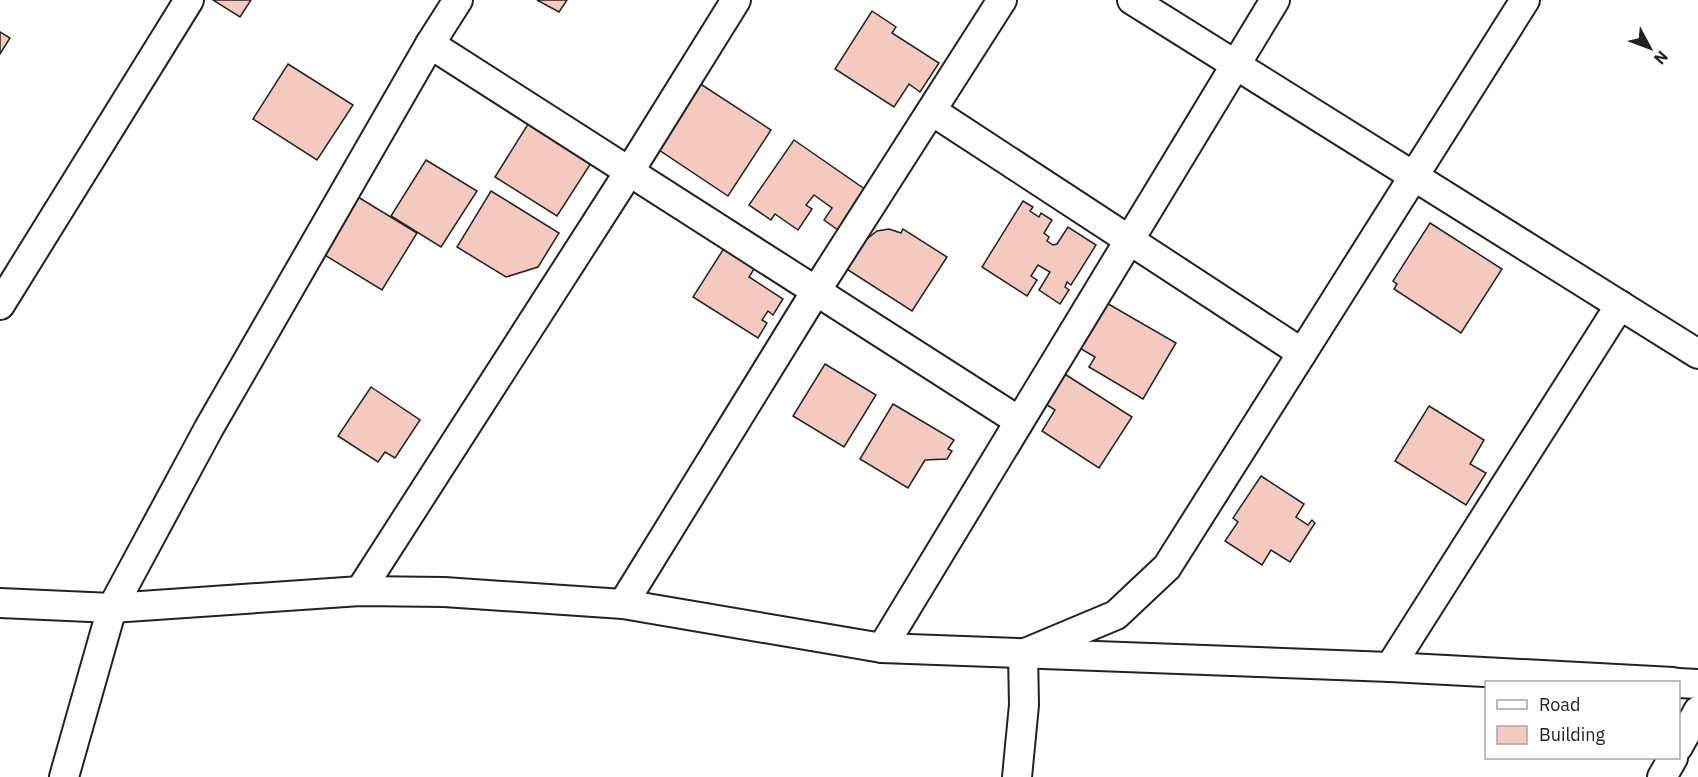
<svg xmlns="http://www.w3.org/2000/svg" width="1698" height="777" font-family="'IBM Plex Sans',sans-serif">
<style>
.building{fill:#f3c9c0;stroke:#222;stroke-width:1.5}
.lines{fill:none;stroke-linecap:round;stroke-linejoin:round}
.minor-casing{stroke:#222;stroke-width:32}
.minor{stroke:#fff;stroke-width:28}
</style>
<rect width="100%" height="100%" fill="#fff"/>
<g class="building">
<polygon points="213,0 251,0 240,17"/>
<polygon points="537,0 567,0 559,12"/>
<polygon points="872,11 896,27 892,33 939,63 920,92 909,84 894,107 835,69"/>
<polygon points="0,32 10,38 0,54"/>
<polygon points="288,64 353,105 317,160 253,119"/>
<polygon points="696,81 771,130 728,196 653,146"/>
<polygon points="530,121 593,160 557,216 495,177"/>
<polygon points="794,140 866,190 838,230 824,220 832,208 814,195 806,205 812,209 798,230 775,214 771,220 749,205"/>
<polygon points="426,160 477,191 441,247 391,216"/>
<polygon points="491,191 559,233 538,267 506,277 457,247"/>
<polygon points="358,197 417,233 382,290 323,254"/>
<polygon points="1023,201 1033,207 1030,211 1039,217 1041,213 1052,220 1044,233 1049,237 1047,241 1053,245 1057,244 1068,227 1096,245 1071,285 1067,282 1065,287 1069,290 1060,304 1039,290 1050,272 1038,265 1031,276 1037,280 1027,296 982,267"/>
<polygon points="1430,223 1502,269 1461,333 1394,289 1397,284 1393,281"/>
<polygon points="889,229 901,233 903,229 947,257 912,311 845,268 863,242 877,231"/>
<polygon points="728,242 759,261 749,277 783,299 773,315 768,311 762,320 767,323 758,338 693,297"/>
<polygon points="1098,298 1176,343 1143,399 1089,367 1095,357 1071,343"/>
<polygon points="825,364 876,395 844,447 793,416"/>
<polygon points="1060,371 1132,417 1099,468 1042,431 1055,410 1041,401"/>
<polygon points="371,387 420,420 395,458 385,452 378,462 338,436"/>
<polygon points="893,404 954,440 948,449 952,451 947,459 925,460 908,488 860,459"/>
<polygon points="1429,406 1484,440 1470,464 1486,473 1466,505 1395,461"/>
<polygon points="1261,476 1304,504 1296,517 1308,525 1312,520 1315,523 1290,562 1271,550 1262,565 1225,541 1238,522 1233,518"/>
</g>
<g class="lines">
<defs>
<g id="minor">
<polyline points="1132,0 1698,354"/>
<polyline points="430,44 1019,421"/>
<polyline points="932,111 1302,353"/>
<polyline points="0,305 189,0"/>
<polyline points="360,591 629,172 736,0"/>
<polyline points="0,603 112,608 360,591 444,592 623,604 882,648 1390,667 1673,682"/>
<polyline points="623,604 816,291 1002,0"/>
<polyline points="882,648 1275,0"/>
<polyline points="1390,667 1620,305"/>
<polyline points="1678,683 1698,684"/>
<polyline points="1678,747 1698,711"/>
<polyline points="64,777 112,608 209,428 430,44 458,0"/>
<polyline points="1017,777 1024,705 1023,654 1116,615 1167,567 1525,0"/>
<polyline points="1662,777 1673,758"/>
</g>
</defs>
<use href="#minor" class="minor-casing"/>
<use href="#minor" class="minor"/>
</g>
<rect x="1485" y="681" width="195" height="78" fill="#ffffff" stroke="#a7a7a7" stroke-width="1.5"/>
<rect x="1497" y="700" width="30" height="9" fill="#ffffff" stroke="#a7a7a7" stroke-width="1.5"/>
<text x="1539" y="711" font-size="18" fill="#222222">Road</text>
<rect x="1497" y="726" width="30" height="18" fill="#f3c9c0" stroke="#a7a7a7" stroke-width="1.5"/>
<text x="1539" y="741" font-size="18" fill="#222222">Building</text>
<g transform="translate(1650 48) rotate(131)" stroke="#ffffff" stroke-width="4.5" paint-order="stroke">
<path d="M0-4.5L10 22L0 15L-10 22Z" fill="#222222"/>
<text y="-9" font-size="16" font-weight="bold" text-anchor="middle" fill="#222222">N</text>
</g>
</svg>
